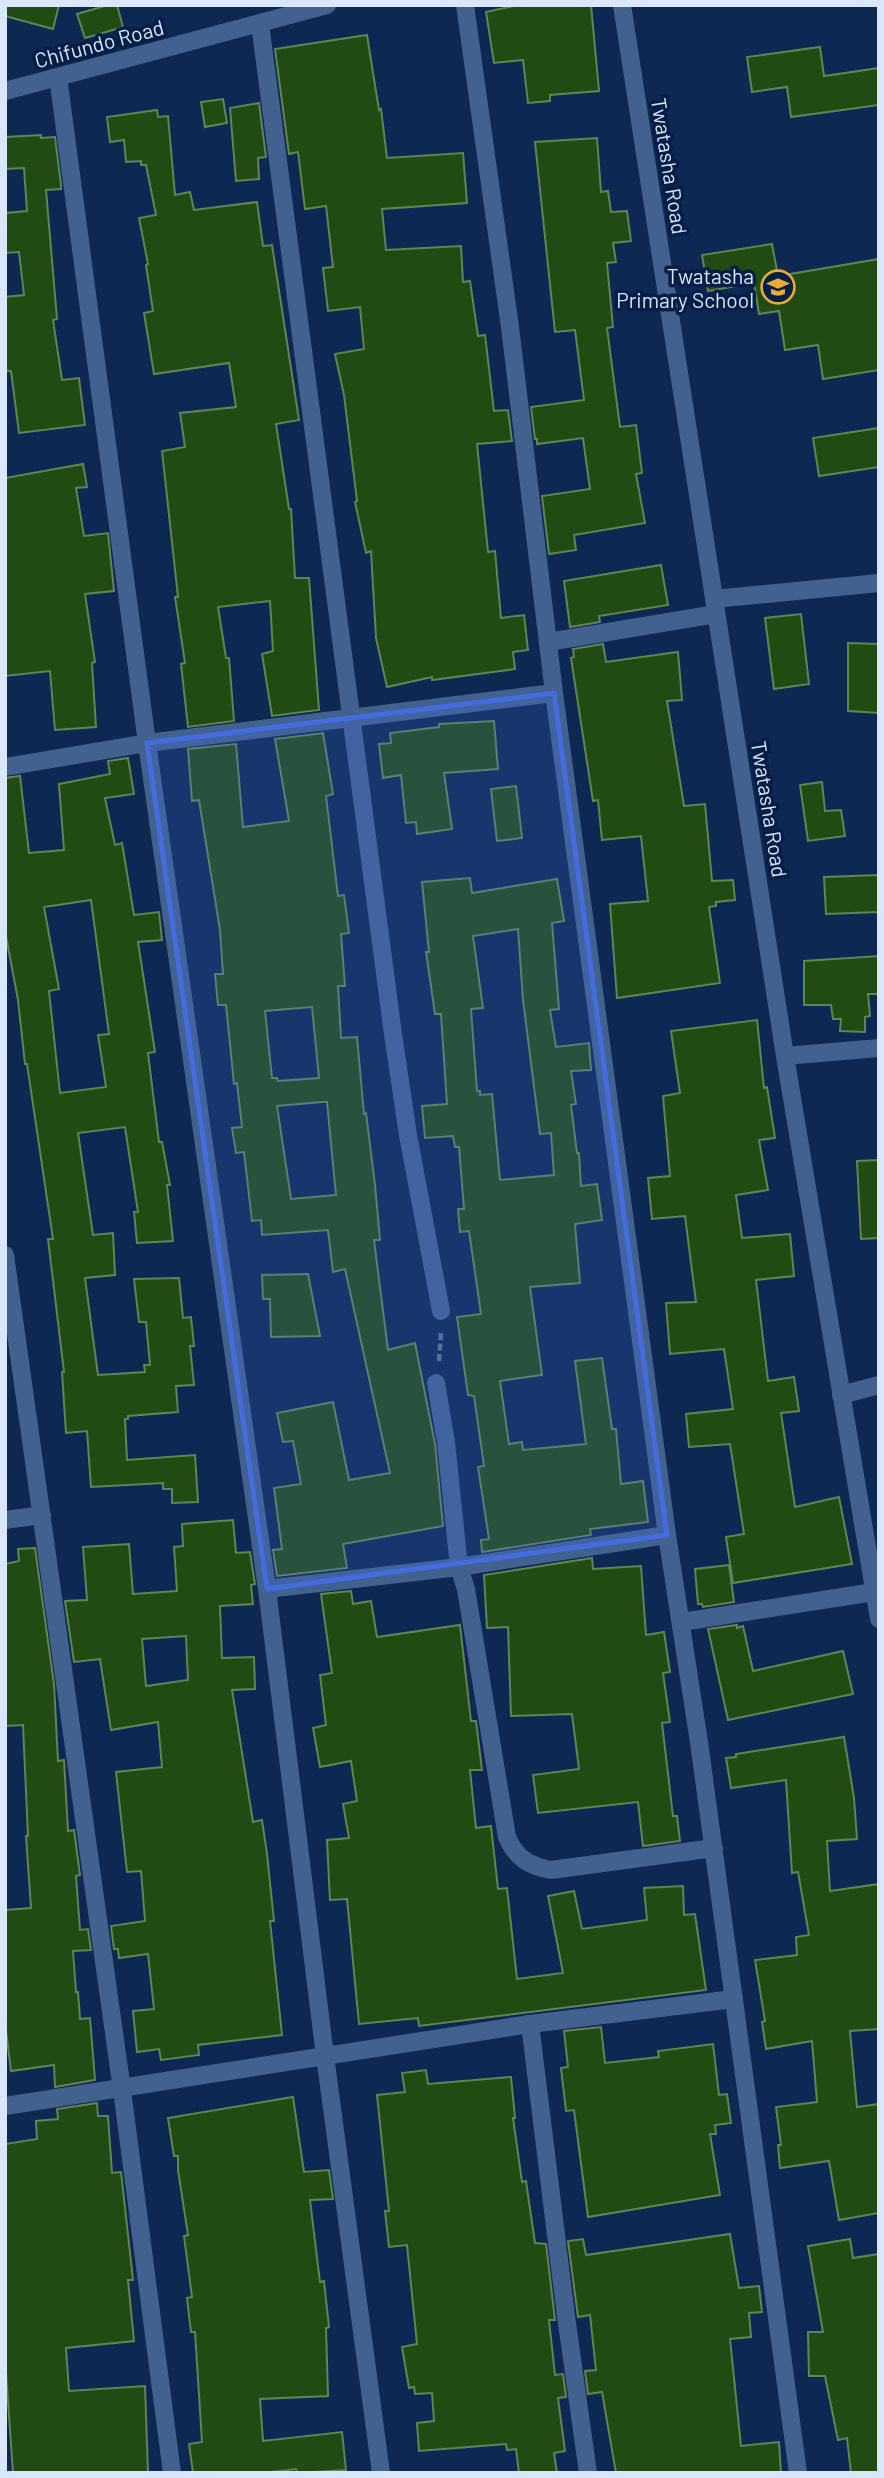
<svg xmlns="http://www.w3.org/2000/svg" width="884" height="2478" font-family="Barlow,sans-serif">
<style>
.building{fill:#224b14;stroke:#608555;stroke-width:2;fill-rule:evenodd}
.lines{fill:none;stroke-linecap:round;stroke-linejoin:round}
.path{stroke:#597092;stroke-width:4.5;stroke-dasharray:7 3.5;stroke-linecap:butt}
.minor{stroke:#43618f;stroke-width:18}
.tertiary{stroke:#43618f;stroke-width:18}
.marked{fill:#436ddf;fill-opacity:0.2;stroke:#436ddf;stroke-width:5;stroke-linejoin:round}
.labels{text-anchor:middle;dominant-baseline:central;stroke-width:7;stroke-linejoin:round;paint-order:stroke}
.street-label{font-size:21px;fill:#d9e7fd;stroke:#041e46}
.poi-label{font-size:21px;fill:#d9e7fd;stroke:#041e46;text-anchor:end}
</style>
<rect width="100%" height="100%" fill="#0d2852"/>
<g class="building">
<polygon points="5,5 59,5 53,29 5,16"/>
<polygon points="108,5 117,5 123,27 85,38 77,14"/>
<polygon points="518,5 591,5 599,91 550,95 550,101 528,103 523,60 494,63 486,12"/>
<polygon points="367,35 379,110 381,109 387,158 463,153 467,203 382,209 386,250 461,246 463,282 470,281 478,336 485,335 494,411 508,410 512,441 477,444 488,552 495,551 501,618 524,615 528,650 513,652 515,669 432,680 432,677 387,687 376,638 371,551 366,553 355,502 357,501 344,395 335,354 364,349 360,307 328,311 323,268 333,267 326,206 305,209 298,152 289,154 275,49"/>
<polygon points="820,47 824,76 879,68 879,105 791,117 787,87 752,92 747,57"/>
<polygon points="223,99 227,123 205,127 201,102"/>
<polygon points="259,103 266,157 258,158 259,179 236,181 230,108"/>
<polygon points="157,110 158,117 168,116 175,195 190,192 194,210 257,202 263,246 272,245 299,420 276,424 289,509 291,509 295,578 309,578 319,710 272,716 262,654 273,651 270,601 218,607 226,658 229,658 234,721 188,727 181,664 185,663 175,597 178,597 162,451 185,447 180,413 236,407 229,363 154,374 144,313 153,311 146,265 148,264 139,218 156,215 146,165 141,165 141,161 126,162 124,140 110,142 107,117"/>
<polygon points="41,135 41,138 55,137 61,185 61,189 46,190 57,319 53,320 62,380 79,378 85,425 19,433 11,371 5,371 5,297 24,295 19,252 5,253 5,213 27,211 24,168 5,169 5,137"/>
<polygon points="597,138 601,192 608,191 611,212 627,211 631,241 613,243 616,262 607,263 613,327 607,328 620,427 636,425 642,473 636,474 645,523 574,535 576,550 549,554 542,496 590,489 583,438 537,444 537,439 535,439 531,407 584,400 575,330 555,332 535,142"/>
<polygon points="772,244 778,276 879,259 879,370 823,379 818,345 785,350 779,311 759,314 754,283 708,291 702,255"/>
<polygon points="879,428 879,467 819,476 813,438"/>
<polygon points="83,464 87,487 76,488 84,536 108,533 114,591 85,594 95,662 92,663 96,727 55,730 50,671 5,676 5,478"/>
<polygon points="661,565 668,605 599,616 600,622 570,627 564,581"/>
<polygon points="801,614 809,684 774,689 765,618"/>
<polygon points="848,643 879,644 879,713 848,711"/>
<polygon points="603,644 606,662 678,652 682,700 667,701 684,806 705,804 712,881 733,880 735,900 716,902 716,906 709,907 720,983 617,998 610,904 648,901 641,836 602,840 598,800 593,801 571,658 574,657 573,649"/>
<polygon points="494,721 498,769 444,773 452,829 417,834 416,822 406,823 401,775 383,778 379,744 391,743 390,733 439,727 439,724"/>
<path d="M323,733L333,794L326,796L338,896L344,895L349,933L341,934L345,986H338L341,1038L357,1037L364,1114L366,1113L375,1185L380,1240H374L388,1350L415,1343L435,1444L443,1526L343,1544L347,1568L277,1576L273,1550L282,1549L274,1488L301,1484L293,1441L283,1442L277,1413L333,1402L349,1480L390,1473L345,1269L333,1272L328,1230L262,1235L261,1220L252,1221L244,1152L236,1153L232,1128L242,1127L237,1083L234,1084L226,1005H218L215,974H223L220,930L199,800L192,801L188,749L236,744L243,827L289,821L275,739ZM312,1007L319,1078L278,1081L277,1078H272L265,1011ZM322,1102H327L336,1195L291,1199L277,1106Z"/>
<path d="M128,758L134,794L105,798L115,845L122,843L134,915L159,912L162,940L138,942L155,1052L148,1053L159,1142H162L170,1185H167L173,1241L137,1243L134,1212H138L125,1127L78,1133L93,1235L113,1233L115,1275L85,1278L98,1375L145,1372L144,1365H150L146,1322H139L134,1279L179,1278L183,1318L191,1317L194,1346H190L194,1385L176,1386L178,1412L128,1416V1419H125L127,1460L195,1455L198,1502L172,1503V1489H163V1483L91,1487L87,1431L66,1433L62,1372H64L48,1239H53L27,1064H25L18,1000L5,931V778L20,776L29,853L64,850L59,784L110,774L108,761ZM91,900L109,1034L98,1035L106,1087L60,1093L49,991L59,989L44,907Z"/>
<polygon points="822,782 825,811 841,810 845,836 808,841 800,785"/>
<polygon points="516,786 522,838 497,841 491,789"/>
<polygon points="879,875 879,912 826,914 824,877"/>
<path d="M470,878L472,893L557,879L564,921L552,923L559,1009L550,1010L556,1047L589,1043L591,1070L571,1071L576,1104L571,1105L577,1153H579L581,1186L597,1184L602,1220L575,1224L580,1283L530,1287L542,1375L500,1381L509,1444L522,1442L523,1450L586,1444L575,1361L602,1358L612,1429H616L621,1484L643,1481L648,1522L590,1529L591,1535L482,1552L481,1540L489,1539L478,1467L484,1466L474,1396L468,1395L457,1317L481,1314L469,1231L460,1232L458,1209H464L459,1147H455L453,1136L425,1138L422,1106L447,1104L441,1014H435L426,952H429L422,882ZM518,929L523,1000L540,1134L551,1133L554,1175L500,1180L492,1094L480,1095V1091H477L471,1009L483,1008L473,936Z"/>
<polygon points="879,956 879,994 868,994 870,1016 865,1017 865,1032 840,1031 841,1019 833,1019 831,1005 804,1005 804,961"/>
<polygon points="757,1020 764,1088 767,1087 775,1138 759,1140 768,1190 736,1195 742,1238 790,1234 794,1276 756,1280 768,1381 794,1377 799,1411 781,1413 795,1507 839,1497 852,1564 733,1583 726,1537 744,1534 730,1444 689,1447 686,1414 733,1409 724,1349 670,1354 666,1303 696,1302 685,1216 652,1219 648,1178 670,1176 663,1096 680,1093 671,1031"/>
<polygon points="879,1160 879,1238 861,1239 857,1161"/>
<polygon points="308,1274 320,1336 271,1337 270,1299 263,1299 262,1275"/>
<path d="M233,1520L236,1553L250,1552L255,1584L251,1585L253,1604L220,1606L222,1658L254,1657L255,1689L232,1690L253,1822L262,1820L267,1854L274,1921H270L282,2035L198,2045L199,2055L161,2060L159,2049L137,2052L133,2011L154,2009L148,1954L119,1958L118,1949H114L111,1926L145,1921L141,1871L127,1872L116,1772L162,1767L158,1722L111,1730L100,1659L74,1662L65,1601L87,1600L83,1547L129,1544L133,1594L177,1591L174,1547L183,1546L182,1524ZM186,1636L188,1680L146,1686L142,1639Z"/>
<polygon points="35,1548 54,1684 58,1761 64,1760 68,1831 74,1830 80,1875 76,1876 80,1930 88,1929 91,1950 73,1951 76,1992 78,1992 80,2019 90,2018 95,2080 55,2087 54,2065 11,2071 5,2023 5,1910 31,1908 26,1836 28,1836 23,1725 5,1726 5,1564 19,1561 18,1549"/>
<polygon points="592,1558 593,1569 641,1566 646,1635 664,1632 670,1672 663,1673 670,1722 662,1723 673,1816 677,1816 680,1841 643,1846 638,1802 538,1813 533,1775 579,1769 572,1714 511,1716 508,1627 487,1628 484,1575"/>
<polygon points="729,1565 734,1602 703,1607 702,1604 698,1604 695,1569"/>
<polygon points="351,1591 353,1604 371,1601 377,1637 460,1625 471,1721 476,1721 482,1770 470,1770 476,1828 491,1826 498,1889 507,1888 517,1979 563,1973 548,1896 574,1891 582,1929 647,1920 644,1888 683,1886 684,1915 695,1914 706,1990 419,2026 418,2018 359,2024 347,1899 330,1900 327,1840 349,1838 343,1804 357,1801 351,1761 320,1767 313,1728 326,1725 320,1675 332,1673 321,1594"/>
<polygon points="737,1625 737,1628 743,1626 753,1671 843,1651 853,1694 728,1720 708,1629"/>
<polygon points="844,1737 854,1798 857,1839 827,1841 830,1891 879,1884 879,2029 850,2031 857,2107 879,2104 879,2213 839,2220 829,2161 780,2168 778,2145 781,2145 776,2107 817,2102 812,2041 766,2049 762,2022 765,2021 755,1960 797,1955 796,1937 809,1935 798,1872 792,1873 786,1780 731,1788 726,1758 736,1757 736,1754"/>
<polygon points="601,2027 605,2063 659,2057 658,2051 713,2044 719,2095 727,2094 731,2123 715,2125 716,2134 710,2134 720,2195 588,2217 574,2110 566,2111 561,2068 568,2067 564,2031"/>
<polygon points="426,2070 428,2084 511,2077 515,2118 513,2118 522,2182 526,2181 535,2243 546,2244 555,2320 549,2320 555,2375 563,2374 566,2397 558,2398 565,2451 554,2453 557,2473 519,2473 516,2449 507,2450 506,2444 419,2451 417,2423 434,2421 432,2393 415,2394 414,2387 409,2388 402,2347 417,2344 407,2245 389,2247 385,2211 389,2211 377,2095 405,2092 402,2073"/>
<polygon points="293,2097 304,2172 329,2170 333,2199 310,2200 320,2282 324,2281 329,2327 326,2328 328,2396 260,2399 263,2441 342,2432 346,2470 297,2473 296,2469 263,2473 193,2473 189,2444 202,2442 195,2332 191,2332 187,2298 192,2297 184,2236 188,2235 178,2170 178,2156 174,2156 168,2118"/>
<polygon points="97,2103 98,2116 108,2116 112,2173 121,2172 133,2280 128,2280 134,2341 66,2348 69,2391 145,2386 148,2473 13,2473 5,2358 5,2144 37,2139 36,2121 58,2119 57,2109"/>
<polygon points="730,2234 739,2288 759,2286 762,2312 749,2313 751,2337 730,2339 741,2446 779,2442 781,2473 616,2473 602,2392 588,2394 585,2371 596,2370 590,2315 578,2317 568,2241 583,2239 586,2255"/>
<polygon points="850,2239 853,2258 879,2254 879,2473 851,2473 847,2438 838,2440 825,2376 809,2376 808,2332 823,2332 808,2246"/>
</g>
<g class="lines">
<polyline class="path" points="439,1361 441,1332"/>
<g class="minor">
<polyline points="465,5 510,327 554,693 667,1535 699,1742 798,2473"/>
<polyline points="622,5 785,1056 879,1619"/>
<polyline points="260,24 393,1034 408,1135 441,1311"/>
<polyline points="58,77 147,743 267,1589 325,2056 381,2473"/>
<polyline points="714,599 879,583"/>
<polyline points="548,642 716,614"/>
<polyline points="5,767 147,743 554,693"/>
<polyline points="785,1056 879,1048"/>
<polyline points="5,1255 122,2090 172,2473"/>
<path d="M436,1383L446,1442L459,1567L466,1589L507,1837C516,1858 529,1866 551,1870L714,1848"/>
<polyline points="841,1395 879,1385"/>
<polyline points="5,1520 42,1515"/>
<polyline points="267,1589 459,1567 667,1535"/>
<polyline points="682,1622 874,1592"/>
<polyline points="530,2024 566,2316 588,2473"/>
<polyline points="5,2106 530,2024 734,1999"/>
</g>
<polyline class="tertiary" points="5,91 327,5"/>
</g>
<path class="marked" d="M554,693L667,1535L267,1589L147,743Z"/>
<defs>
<symbol id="school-ring" viewBox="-11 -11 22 22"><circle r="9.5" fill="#041e46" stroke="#e8ab37" stroke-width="1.5"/><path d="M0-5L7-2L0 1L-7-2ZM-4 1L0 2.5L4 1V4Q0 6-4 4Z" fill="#e8ab37"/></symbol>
</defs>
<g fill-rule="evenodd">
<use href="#school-ring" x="759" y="268" width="38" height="38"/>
</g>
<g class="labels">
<g class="street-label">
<text transform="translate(99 43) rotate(-15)">Chifundo Road</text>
<text transform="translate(670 166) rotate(81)">Twatasha Road</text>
<text transform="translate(770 809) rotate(81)">Twatasha Road</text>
</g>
<g class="poi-label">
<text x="754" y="275">Twatasha<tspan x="754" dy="24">Primary School</tspan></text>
</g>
</g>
<rect width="884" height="2478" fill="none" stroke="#d9e7fd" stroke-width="14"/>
</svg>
